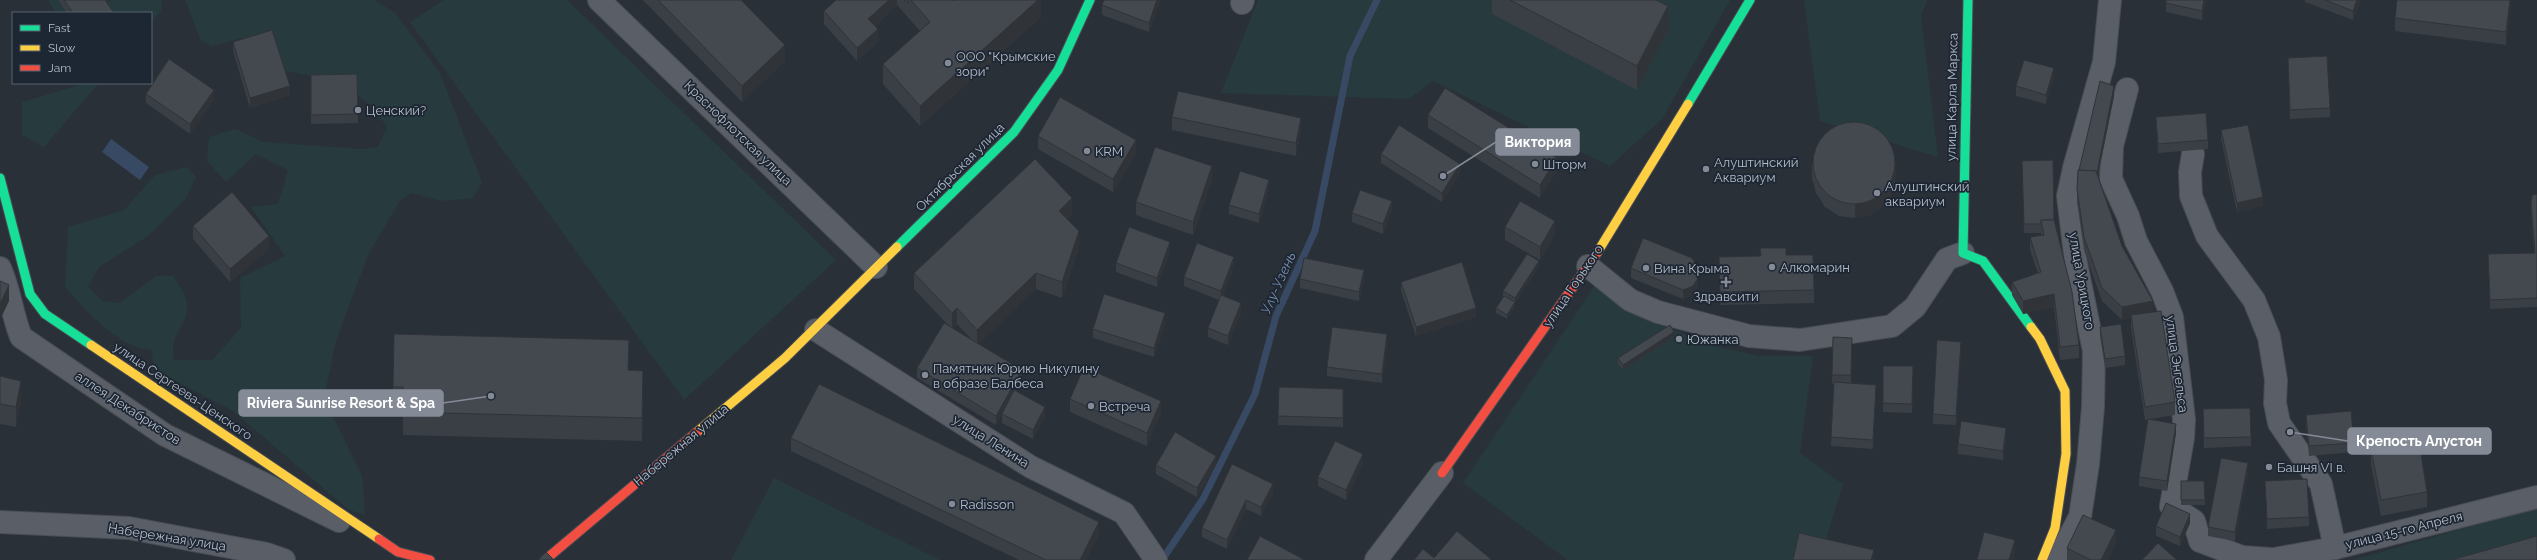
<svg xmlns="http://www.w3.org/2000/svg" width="2537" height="560" font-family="Raleway,sans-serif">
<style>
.green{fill:#273a3e}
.water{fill:#384963}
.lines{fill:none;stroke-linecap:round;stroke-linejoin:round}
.stream{stroke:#384963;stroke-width:7}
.street-casing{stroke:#484c53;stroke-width:24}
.fast-casing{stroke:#484c53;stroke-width:11}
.slow-casing{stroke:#484c53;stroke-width:11}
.jam-casing{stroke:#484c53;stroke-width:11}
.street{stroke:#5a5e66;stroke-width:22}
.fast{stroke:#16e098;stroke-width:9}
.slow{stroke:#ffcf43;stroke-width:9}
.jam{stroke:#f24e42;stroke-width:9}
.wall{fill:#3a3f45;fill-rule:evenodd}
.shaded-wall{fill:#303338}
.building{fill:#444950;stroke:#303338}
.poi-dot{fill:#848b96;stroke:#1d2633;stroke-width:1.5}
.labels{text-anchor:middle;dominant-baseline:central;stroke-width:3.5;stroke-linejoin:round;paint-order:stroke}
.poi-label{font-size:13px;fill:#b4bcc9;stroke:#1d2633;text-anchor:start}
.street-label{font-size:13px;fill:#b4bcc9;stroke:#1d2633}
.water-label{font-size:14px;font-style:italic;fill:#7c92b1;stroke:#1d2633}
.leader{fill:none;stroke:#848b96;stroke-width:1.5}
.callout-dot{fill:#848b96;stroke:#1d2633;stroke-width:1.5}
.callout{fill:#848b96;stroke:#848b96;stroke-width:1.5}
.callout-label{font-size:14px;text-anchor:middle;font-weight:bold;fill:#fff}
</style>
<rect width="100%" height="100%" fill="#2a3038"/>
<g class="green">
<polygon points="48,0 107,0 110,2 111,0 162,0 161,11 151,23 151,13 56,13"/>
<path d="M185,0H375L395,13L440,73L482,182L473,198L443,201L411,193L400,201L368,255L336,341L324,398L362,476L365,515L349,510L233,411L155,370L151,350C121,350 84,309 65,287L68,227L124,210L155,175L187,167L196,177L186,198L148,236L99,267L88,287L103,301L120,303L156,276H173C208,322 166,323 174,360H212L241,328L240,278L285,256L251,207L278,204L288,170L256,154L226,182L207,161L209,137L235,129L263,142L361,149L378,147L387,127L371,105L337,81L267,67L242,38L212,46L201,41Z"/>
<polygon points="444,0 567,0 836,260 684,400 410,22"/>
<polygon points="1258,0 1730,0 1662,119 1610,166 1433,81 1409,99 1221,93"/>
<polygon points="1804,0 1927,0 1921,16 1938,157 1820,121"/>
<polygon points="87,83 99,83 44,147 22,135 22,102"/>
<polygon points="1595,285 1623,307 1709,345 1759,356 1813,356 1800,453 1843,484 1820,560 1568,560 1463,483"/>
<polygon points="774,478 940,560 731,560"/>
<polygon points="2537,508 2537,560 2352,560"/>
</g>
<polygon class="water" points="111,139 149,167 140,180 102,152"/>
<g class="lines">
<polyline class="stream" points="1162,560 1203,499 1255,394 1276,316 1315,231 1350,56 1377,0"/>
<defs>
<g id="street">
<polyline points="599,0 876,267"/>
<polyline points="1242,3 1243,0"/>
<polyline points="2127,89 2112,146 2111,179 2128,216 2136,241 2162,291 2172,317 2184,419 2183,438 2171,506 2194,521 2200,541 2242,557 2270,559"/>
<polyline points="2193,154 2190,172 2191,196 2207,236 2254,300 2269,337 2276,380 2275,403 2279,423 2321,484 2335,548"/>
<polyline points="1588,266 1630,300 1658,312 1749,336 1800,340 1892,326 1915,307 1947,259 1963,253"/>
<path d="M0,268C10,291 12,314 21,337L165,435L339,521"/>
<polyline points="816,330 1031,467 1124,513 1156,560"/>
<polyline points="0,522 129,528 267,554 284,560"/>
<polyline points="1376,560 1442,473"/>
<polyline points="2057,560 2080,517 2088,464 2093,407 2094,351 2076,263 2068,196 2074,168 2104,62 2110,0"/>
<polyline points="2269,560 2335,548 2537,497"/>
</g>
<g id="fast">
<polyline points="1968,0 1963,253 1983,261 2031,327"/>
<polyline points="1688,104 1750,0"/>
<polyline points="0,178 30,294 45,314 91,345"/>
<polyline points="897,247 1014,132 1058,70 1090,0"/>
</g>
<g id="slow">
<polyline points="1597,253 1688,104"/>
<polyline points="2031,327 2040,339 2065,391 2066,454 2055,528 2042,560"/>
<polyline points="91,345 379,539"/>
<polyline points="697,432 785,358 897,247"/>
</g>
<g id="jam">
<polyline points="1442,473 1597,253"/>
<polyline points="379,539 398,552 430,560"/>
<polyline points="545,560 697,432"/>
</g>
</defs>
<use href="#street" class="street-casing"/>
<use href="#fast" class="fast-casing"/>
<use href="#slow" class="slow-casing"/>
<use href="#jam" class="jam-casing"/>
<use href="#street" class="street"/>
<use href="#fast" class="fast"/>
<use href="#slow" class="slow"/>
<use href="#jam" class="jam"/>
</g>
<g class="wall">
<polygon points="58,0 105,0 114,13 67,13"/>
<polygon points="643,0 741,0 785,61 742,102"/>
<polygon points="836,0 953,0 954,1 1041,0 1041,17 920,126 883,84 883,64 920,31 897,5 875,26 878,42 857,61 824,24 824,11"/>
<polygon points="1160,0 1160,2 1149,32 1102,15 1102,5"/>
<polygon points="1492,0 1656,0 1668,30 1637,90 1492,14"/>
<polygon points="2206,0 2202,20 2166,12 2166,3"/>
<polygon points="2305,0 2360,0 2360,2 2353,20 2305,2"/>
<polygon points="2511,0 2506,45 2395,31 2395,18"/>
<polygon points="233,42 290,95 250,108 233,51"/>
<polygon points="2288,58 2330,108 2330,117 2290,119"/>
<polygon points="357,74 358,123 311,124 311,75"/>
<polygon points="2054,77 2046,104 2016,96 2016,86"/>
<polygon points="146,94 214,99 190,134 146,103"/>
<polygon points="2114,96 2098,176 2122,246 2153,312 2175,402 2175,415 2145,420 2131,328 2131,318 2122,320 2102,301 2084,250 2077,202 2078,170 2079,170"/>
<polygon points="1428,115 1557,171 1540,198 1428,128"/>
<polygon points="1172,117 1301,130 1296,156 1172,130"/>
<polygon points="2156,117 2208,140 2208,149 2158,153 2156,126"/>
<polygon points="2221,130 2263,206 2237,212 2221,139"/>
<polygon points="1038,136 1136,153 1113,192 1038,149"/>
<polygon points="1381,154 1460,173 1442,202 1381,163"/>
<polygon points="1812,165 1896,175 1893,191 1884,205 1871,215 1855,218 1839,216 1825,207 1816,193 1812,178"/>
<polygon points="2022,170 2054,220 2079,345 2079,358 2060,360 2054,307 2023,314 2012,295 2012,282 2038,273 2030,250 2030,237 2041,235 2041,233 2024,233"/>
<polygon points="1212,179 1193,235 1136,215 1136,202"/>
<polygon points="1269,189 1259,223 1229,214 1229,205"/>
<polygon points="2537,194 2537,307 2490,309 2488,254 2534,253 2531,212 2531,203"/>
<polygon points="1392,210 1383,234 1352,222 1352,213"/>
<path d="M1072,214L1067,219L1079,247L1062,298L1036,289L978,344L1022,380L1016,391L1045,416L1033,439L1002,423V414L996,425L917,378V368L950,327L914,289V273ZM957,324L972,340L952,328Z"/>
<polygon points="193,226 269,249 230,282 193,239"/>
<polygon points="1505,227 1555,234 1540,260 1505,240"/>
<polygon points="1170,251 1157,287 1116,272 1116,263"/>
<polygon points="1786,255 1814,290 1814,303 1720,305 1719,257"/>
<polygon points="1234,266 1223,295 1241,312 1228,345 1208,337 1208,328 1219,300 1184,286 1184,277"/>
<polygon points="1539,266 1515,303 1515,307 1507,319 1496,313 1496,308 1504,296 1503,296 1503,291"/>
<polygon points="1631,268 1698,276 1698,287 1693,295 1683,299 1631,278"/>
<polygon points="1300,279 1364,279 1359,301 1300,288"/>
<polygon points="1401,282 1476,317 1416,336 1401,291"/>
<polygon points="1165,323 1154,357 1093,338 1093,329"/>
<polygon points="2100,327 2125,356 2125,365 2105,368 2100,336"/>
<polygon points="1674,337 1623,370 1618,363 1618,358"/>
<polygon points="1833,337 1852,338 1851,383 1876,394 1873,449 1831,446 1834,384 1832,384"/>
<polygon points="1387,343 1382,383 1327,376 1327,367"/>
<polygon points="1961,351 1956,425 1933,424 1933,414"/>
<polygon points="1883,366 1913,366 1912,413 1883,412"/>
<polygon points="629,370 643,394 642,441 403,435 403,410 393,409 393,387"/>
<polygon points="0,376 21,401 16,427 0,424"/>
<polygon points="1343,389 1343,427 1278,425 1278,416"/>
<polygon points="1070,399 1161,413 1147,446 1070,412"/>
<polygon points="2306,415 2354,443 2354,452 2309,456 2306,424"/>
<polygon points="2203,419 2251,437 2251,446 2204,448"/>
<polygon points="2176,433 2167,491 2139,486 2139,477"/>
<polygon points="2006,437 2003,460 1958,454 1958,444"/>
<polygon points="791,438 1099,535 1086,560 1019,560 791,451"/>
<polygon points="2371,449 2427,492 2427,507 2381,516 2371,465"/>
<polygon points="1363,463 1346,500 1318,486 1318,477"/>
<polygon points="1232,464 1273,493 1261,516 1246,509 1227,549 1202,537 1202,528"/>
<polygon points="1156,465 1216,465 1197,497 1156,474"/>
<polygon points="2248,472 2235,541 2208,536 2208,527"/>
<polygon points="2181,481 2204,481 2205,505 2181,505"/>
<polygon points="2265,481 2309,517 2309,526 2267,529"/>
<polygon points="2190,523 2180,546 2156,536 2156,526"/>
<polygon points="2116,543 2108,560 2067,560 2067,548"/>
</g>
<g class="shaded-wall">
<polygon points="889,0 897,0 897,5 868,32 868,19"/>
<polygon points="1038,0 1041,0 1041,17 920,126 920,106"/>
<polygon points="1157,0 1160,0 1160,2 1149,32 1149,23"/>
<polygon points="2204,0 2206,0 2202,20 2202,11"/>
<polygon points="2357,0 2360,0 2360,2 2353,20 2353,11"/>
<polygon points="2510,0 2511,0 2506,45 2506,32"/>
<polygon points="1668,6 1668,30 1637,90 1637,66"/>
<polygon points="878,29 878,42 857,61 857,48"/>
<polygon points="785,45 785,61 742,102 742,86"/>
<polygon points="2054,68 2054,77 2046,104 2046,95"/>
<polygon points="290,86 290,95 250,108 250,98"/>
<polygon points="2114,86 2114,96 2096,184 2096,175"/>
<polygon points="214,90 214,99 190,134 190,124"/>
<polygon points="1301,118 1301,130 1296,156 1296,143"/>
<polygon points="1136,140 1136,153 1113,192 1113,179"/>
<polygon points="1557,158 1557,171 1540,198 1540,185"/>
<polygon points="1896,162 1896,175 1893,191 1884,205 1871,215 1855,218 1855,205"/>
<polygon points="1460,164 1460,173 1442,202 1442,193"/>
<polygon points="1212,166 1212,179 1193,235 1193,222"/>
<polygon points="1269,180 1269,189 1259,223 1259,214"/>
<polygon points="2263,197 2263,206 2237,212 2237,203"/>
<polygon points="1072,198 1072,214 1059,227 1059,211"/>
<polygon points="1392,201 1392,210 1383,234 1383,224"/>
<polygon points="1555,221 1555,234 1540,260 1540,247"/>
<polygon points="1079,231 1079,247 1062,298 1062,282"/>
<polygon points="269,236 269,249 230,282 230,269"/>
<polygon points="1170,242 1170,251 1157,287 1157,278"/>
<polygon points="1234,257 1234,266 1221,300 1221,291"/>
<polygon points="1539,261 1539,266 1515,303 1515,307 1507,319 1507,315 1515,303 1515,298"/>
<polygon points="1698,267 1698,287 1693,295 1683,299 1683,290"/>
<polygon points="1364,270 1364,279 1359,301 1359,292"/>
<polygon points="1036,273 1036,289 977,346 977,330"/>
<polygon points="9,285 9,301 0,320 0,304"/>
<polygon points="2054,294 2054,307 2023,314 2023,301"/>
<polygon points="2153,301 2153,314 2131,315 2131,318 2122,320 2122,307"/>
<polygon points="1241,303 1241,312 1228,345 1228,336"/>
<polygon points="957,308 957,324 952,329 952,313"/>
<polygon points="1476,308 1476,317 1416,336 1416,327"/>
<polygon points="1165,313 1165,323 1154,357 1154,348"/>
<polygon points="1674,332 1674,337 1623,370 1623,365"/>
<polygon points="1387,334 1387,343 1382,383 1382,374"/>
<polygon points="1961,342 1961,351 1956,425 1956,416"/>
<polygon points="1022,370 1022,380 996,425 996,416"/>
<polygon points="643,371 643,394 642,441 642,418"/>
<polygon points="21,381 21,401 16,427 16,407"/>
<polygon points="1876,385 1876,394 1873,449 1873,440"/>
<polygon points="1161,401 1161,413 1147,446 1147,433"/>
<polygon points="1045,407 1045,416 1033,439 1033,430"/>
<polygon points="2176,424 2176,433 2167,491 2167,481"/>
<polygon points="2006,428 2006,437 2003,460 2003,451"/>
<polygon points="1363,454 1363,463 1346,500 1346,490"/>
<polygon points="1216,456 1216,465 1197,497 1197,488"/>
<polygon points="2248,463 2248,472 2235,541 2235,532"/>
<polygon points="1273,484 1273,493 1261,516 1261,507"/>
<polygon points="1246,500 1246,509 1227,549 1227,540"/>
<polygon points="2190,514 2190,523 2180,546 2180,537"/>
<polygon points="1099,522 1099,535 1086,560 1080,560"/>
<polygon points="2116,530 2116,543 2108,560 2101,560"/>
<polygon points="2015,540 2015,553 2013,560 2009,560"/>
<polygon points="1874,550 1874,560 1871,560"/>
</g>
<g class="building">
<polygon points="64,0 105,0 114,13 73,13"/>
<polygon points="658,0 741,0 785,45 742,86"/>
<polygon points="836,0 889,0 868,19 878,29 857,48 824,11"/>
<polygon points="904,0 908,0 908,4"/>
<polygon points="911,0 953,0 954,1 955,0 1038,0 920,106 883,64 930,22"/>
<polygon points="1104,0 1157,0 1149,23 1102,5"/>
<polygon points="1510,0 1656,0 1668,6 1637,66"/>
<polygon points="2166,0 2204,0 2202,11 2166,3"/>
<polygon points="2325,0 2357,0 2353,11"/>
<polygon points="2397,0 2510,0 2506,32 2395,18"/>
<polygon points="272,30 290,86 250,98 233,42"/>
<polygon points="2327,56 2330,108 2290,110 2288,58"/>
<polygon points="169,59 214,90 190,124 146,94"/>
<polygon points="2024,60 2054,68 2046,95 2016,86"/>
<polygon points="357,74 358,114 311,115 311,75"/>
<polygon points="2100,81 2114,86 2097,173 2096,171 2079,170"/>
<polygon points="1445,88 1557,158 1540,185 1428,115"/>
<polygon points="1178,91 1301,118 1296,143 1172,117"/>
<polygon points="1060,97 1136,140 1113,179 1038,136"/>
<polygon points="2206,113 2208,140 2158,144 2156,117"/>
<circle cx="1854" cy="163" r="41"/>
<polygon points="1399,125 1460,164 1442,193 1381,154"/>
<polygon points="2248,125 2263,197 2237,203 2221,130"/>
<polygon points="1155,147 1212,166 1193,222 1136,202"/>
<polygon points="1035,159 1072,198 1059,211 1079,231 1062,282 1036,273 977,330 957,308 952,313 914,273"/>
<polygon points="2053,160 2054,220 2041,220 2041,224 2024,224 2022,161"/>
<polygon points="2078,170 2096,171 2122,246 2153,301 2122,307 2102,288 2084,237 2077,189"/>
<polygon points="1240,171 1269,180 1259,214 1229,205"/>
<polygon points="1360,190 1392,201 1383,224 1352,213"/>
<polygon points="232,192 269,236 230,269 193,226"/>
<polygon points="2537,194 2537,298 2490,300 2488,254 2535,253 2531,203 2532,195"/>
<polygon points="1520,201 1555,221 1540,247 1505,227"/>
<polygon points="2041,220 2054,220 2072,292 2079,345 2060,347 2054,294 2023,301 2012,282 2041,272 2030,237 2044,235"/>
<polygon points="1129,227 1170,242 1157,278 1116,263"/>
<polygon points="1643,238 1692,258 1698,267 1698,278 1693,286 1683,290 1631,268"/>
<polygon points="1197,243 1234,257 1221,291 1184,277"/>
<polygon points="1760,248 1786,248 1786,255 1813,255 1814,290 1720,292 1719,257 1761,256"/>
<polygon points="1527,254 1539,261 1515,298 1503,291"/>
<polygon points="1304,258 1364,270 1359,292 1300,279"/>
<polygon points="1462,262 1476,308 1416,327 1401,282"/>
<polygon points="0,281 9,285 0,304"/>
<polygon points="1104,294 1165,313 1154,348 1093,329"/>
<polygon points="1221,295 1241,303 1228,336 1208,328"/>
<polygon points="1504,296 1515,302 1507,315 1496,308"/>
<polygon points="2161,311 2175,402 2145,407 2131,315"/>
<polygon points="944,323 1022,370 996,416 917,368"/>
<polygon points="2121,324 2125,356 2105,359 2100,327"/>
<polygon points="1670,325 1674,332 1623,365 1618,358"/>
<polygon points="1332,327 1387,334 1382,374 1327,367"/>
<polygon points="394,334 629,340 628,370 643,371 642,418 403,412 403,387 393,387"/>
<polygon points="1833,337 1852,338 1851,375 1832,375"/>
<polygon points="1937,340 1961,342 1956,416 1933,414"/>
<polygon points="1883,366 1913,366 1912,404 1883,403"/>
<polygon points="1084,367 1161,401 1147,433 1070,399"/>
<polygon points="0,376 21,381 16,407 0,404"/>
<polygon points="1834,382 1876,385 1873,440 1831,437"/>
<polygon points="819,384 1099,522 1080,560 1046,560 791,438"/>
<polygon points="1279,387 1343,389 1343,418 1278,416"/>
<polygon points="1014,390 1045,407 1033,430 1002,414"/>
<polygon points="2250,408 2251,437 2204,438 2203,409"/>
<polygon points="2351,411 2354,443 2309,446 2306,415"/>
<polygon points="2148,419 2176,424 2167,481 2139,477"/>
<polygon points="1961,421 2006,428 2003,451 1958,444"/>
<polygon points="1175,432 1216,456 1197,488 1156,465"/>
<polygon points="1335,441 1363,454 1346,490 1318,477"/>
<polygon points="2419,441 2427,492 2381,500 2371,449"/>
<polygon points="2221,458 2248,463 2235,532 2208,527"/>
<polygon points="1232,464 1273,484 1261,507 1246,500 1227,540 1202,528"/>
<polygon points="2307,479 2309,517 2267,519 2265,481"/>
<polygon points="2181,481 2204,481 2205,500 2181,500"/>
<polygon points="2166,503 2190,514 2180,537 2156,526"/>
<polygon points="2083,515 2116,530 2101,560 2091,560 2067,548"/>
<polygon points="1457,531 1492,560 1414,560 1423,549 1434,558"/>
<polygon points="1984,532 2015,540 2009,560 1977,560"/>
<polygon points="1799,533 1874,550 1871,560 1793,560"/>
<polygon points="1260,536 1305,560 1247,560"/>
<polygon points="2537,536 2537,560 2451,560"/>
<polygon points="2158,543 2177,560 2142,560"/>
<polygon points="546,552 554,560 538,560"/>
</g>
<g class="poi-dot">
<circle cx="948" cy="63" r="4"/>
<circle cx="358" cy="110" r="4"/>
<circle cx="1087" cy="151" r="4"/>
<circle cx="1535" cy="164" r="4"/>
<circle cx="1706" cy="169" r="4"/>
<circle cx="1877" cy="193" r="4"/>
<circle cx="1772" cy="267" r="4"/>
<circle cx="1646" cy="268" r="4"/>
<path d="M1724 276h4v4h4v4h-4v4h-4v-4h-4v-4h4z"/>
<circle cx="1679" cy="339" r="4"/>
<circle cx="925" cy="375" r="4"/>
<circle cx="1091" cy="406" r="4"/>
<circle cx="2269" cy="467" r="4"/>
<circle cx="952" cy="504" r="4"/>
</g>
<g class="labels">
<g class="poi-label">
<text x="956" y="56">ООО "Крымские<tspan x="956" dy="15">зори"</tspan></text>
<text x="366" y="110">Ценский?</text>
<text x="1095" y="151">KRM</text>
<text x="1714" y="162">Алуштинский<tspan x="1714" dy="15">Аквариум</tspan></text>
<text x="1543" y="164">Шторм</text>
<text x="1885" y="186">Алуштинский<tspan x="1885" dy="15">аквариум</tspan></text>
<text x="1780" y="267">Алкомарин</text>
<text x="1654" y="268">Вина Крыма</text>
<text x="1726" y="296" text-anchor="middle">Здравсити</text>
<text x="1687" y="339">Южанка</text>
<text x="933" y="368">Памятник Юрию Никулину<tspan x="933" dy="15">в образе Балбеса</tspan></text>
<text x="1099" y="406">Встреча</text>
<text x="2277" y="467">Башня VI в.</text>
<text x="960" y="504">Radisson</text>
</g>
<g class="street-label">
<text transform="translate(1952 97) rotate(-89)">улица Карла Маркса</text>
<text transform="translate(738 133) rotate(44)">Краснофлотская улица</text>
<text transform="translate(960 167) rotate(-45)">Октябрьская улица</text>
<text transform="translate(2082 281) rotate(80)">улица Урицкого</text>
<text transform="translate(1573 286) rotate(-56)">улица Горького</text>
<text transform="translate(2177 364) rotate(82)">улица Энгельса</text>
<text transform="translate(183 391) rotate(34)">улица Сергеева-Ценского</text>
<text transform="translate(128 408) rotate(33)">аллея Декабристов</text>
<text transform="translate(991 441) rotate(32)">улица Ленина</text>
<text transform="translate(681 445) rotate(-40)">Набережная улица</text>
<text transform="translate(2404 530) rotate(-14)">улица 15-го Апреля</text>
<text transform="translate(167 537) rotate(9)">Набережная улица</text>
</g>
<g class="water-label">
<text transform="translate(1278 283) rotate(-66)">Улу-Узень</text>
</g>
</g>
<path class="leader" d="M1443 176L1496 142M491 396L443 403M2290 432L2348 441"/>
<g class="callout-dot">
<circle cx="1443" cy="176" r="4"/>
<circle cx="491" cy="396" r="4"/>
<circle cx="2290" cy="432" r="4"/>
</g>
<g class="callout">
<rect x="1496" y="129" width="83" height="26" rx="4"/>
<rect x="239" y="390" width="204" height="26" rx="4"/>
<rect x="2348" y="428" width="143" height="26" rx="4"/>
</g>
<g class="callout-label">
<text x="1538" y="147">Виктория</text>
<text x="341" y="408">Riviera Sunrise Resort &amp; Spa</text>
<text x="2419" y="446">Крепость Алустон</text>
</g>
<rect x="12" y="12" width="140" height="72" fill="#1d2633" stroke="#59626f"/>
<rect x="20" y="25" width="20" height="6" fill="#16e098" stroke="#59626f"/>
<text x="48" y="32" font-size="12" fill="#b4bcc9">Fast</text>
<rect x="20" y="45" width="20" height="6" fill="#ffcf43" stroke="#59626f"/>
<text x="48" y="52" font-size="12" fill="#b4bcc9">Slow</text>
<rect x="20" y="65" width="20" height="6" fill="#f24e42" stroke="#59626f"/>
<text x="48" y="72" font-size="12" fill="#b4bcc9">Jam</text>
</svg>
